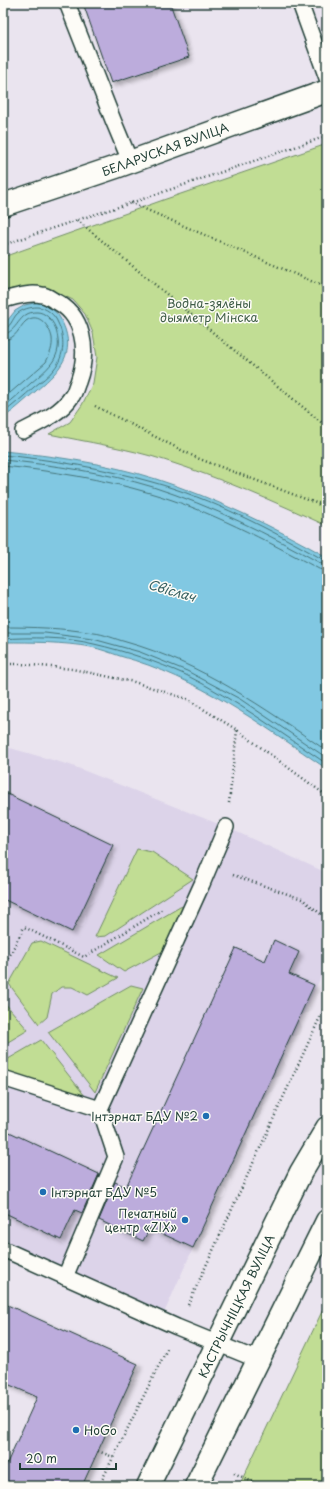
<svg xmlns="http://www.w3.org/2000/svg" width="330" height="1489" font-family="'Playpen Sans',sans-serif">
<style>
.built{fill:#dcd3e9}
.green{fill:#c1dd94;stroke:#708d64}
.water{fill:#81c8e2;stroke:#5a909c}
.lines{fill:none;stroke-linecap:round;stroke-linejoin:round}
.shore{stroke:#46757a;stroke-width:1}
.building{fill:#bcacdc;stroke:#1f3d34;filter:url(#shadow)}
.service-casing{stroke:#1f3d34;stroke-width:18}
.minor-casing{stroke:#1f3d34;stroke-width:25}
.path{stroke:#1f3d34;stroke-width:2.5;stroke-dasharray:1 3;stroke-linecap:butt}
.service{stroke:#fdfcf7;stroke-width:15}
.minor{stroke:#fdfcf7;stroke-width:22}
.poi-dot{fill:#1f6fb2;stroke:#fdfcf7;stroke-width:1.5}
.labels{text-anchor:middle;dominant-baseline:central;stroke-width:3;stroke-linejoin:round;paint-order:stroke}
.street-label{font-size:12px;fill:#1f3d34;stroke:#fdfcf7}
.park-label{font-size:12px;fill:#3f5d47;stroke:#fdfcf7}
.poi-label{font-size:12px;fill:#1f3d34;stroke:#fdfcf7;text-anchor:end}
.water-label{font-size:13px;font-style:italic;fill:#386060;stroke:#fdfcf7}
</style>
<defs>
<filter id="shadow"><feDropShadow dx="3.5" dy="3.5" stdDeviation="2" flood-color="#0004"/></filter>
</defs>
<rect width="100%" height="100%" fill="#eae4ef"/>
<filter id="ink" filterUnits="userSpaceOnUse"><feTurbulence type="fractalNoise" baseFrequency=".025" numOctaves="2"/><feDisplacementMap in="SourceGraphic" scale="8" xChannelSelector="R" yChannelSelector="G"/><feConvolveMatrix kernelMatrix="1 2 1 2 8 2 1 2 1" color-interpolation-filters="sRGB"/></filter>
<g filter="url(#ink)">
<polygon class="built" points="3,746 70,765 226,827 327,873 327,964 193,1248 161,1320 3,1249"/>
<g class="green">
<path d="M327,144V526C274,501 220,478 164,460C127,448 87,442 49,434L70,422L82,405L93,383L97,357L93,333L85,314L73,300L54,291L31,287L12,289L3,293V257L166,199Z"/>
<polygon points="137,849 152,852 193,879 106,936 95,937"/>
<polygon points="187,905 165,950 124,972 99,955 180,907"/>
<polygon points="41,941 118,978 88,995 72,987 61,987 52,994 47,1017 39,1024 9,984 32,943"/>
<polygon points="131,985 143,988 95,1092 48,1032"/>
<polygon points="4,1002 28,1030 3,1045 3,1003"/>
<polygon points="41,1040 85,1096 3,1070 3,1062"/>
<polygon points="327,1301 327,1486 239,1486"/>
</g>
<g class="water">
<path d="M39,302C55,309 59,313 65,329C75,358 55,374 36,391C25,400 15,410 3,418V326L15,311L25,305Z"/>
<path d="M3,451C54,456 106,463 156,479C215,498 272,526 327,557V769C261,724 199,678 120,656C111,653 101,649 91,647C62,642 33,642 3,642Z"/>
</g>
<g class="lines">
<g class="shore">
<path d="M3,329C11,328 12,319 17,314C22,309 31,307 37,307C46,307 55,315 58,323C65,337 65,356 54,369C49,376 40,382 34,387C24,396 14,405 3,413"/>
<path d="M3,334C18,333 18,311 37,312C45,312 52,320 55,327C65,355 51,366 31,383C22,391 13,400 3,407"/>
<path d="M3,340C17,339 18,328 26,321C39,311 50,327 52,338C53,347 50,354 46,362L3,399"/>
<path d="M3,455C54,460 103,468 152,482C211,498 271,530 324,560H327"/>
<path d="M3,460C53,465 104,472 153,487C212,506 268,534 322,564L327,565"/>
<path d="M3,466C53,471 102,479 150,493C209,510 265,540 319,569L327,571"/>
<path d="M3,627C33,627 63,628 94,633C104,634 115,639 126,642C201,663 263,707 327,751"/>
<polyline points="3,633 45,633 93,639 140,652 187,671 240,699 327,758"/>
<path d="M3,639C31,637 66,637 94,644C125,651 157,662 186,675C236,700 281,733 327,764"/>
</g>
</g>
<g class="building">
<polygon points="83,3 170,3 189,57 111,83"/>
<polygon points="3,792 113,845 72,932 3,899"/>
<polygon points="274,940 299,952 289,974 314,985 193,1248 150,1228 143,1241 99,1220 115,1182 126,1187 236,948 265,961"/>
<polygon points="3,1129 99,1174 82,1213 75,1210 61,1240 3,1212"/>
<polygon points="3,1303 138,1364 82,1486 3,1486 3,1472 37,1397 3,1382"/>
</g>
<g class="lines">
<defs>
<g id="service">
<polyline points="67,3 113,120 130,161"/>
<polyline points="300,3 327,78"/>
<path d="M3,300C16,297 29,292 42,295C46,295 50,298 53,300C85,314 89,352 78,382C76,386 75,392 72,396C61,413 41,422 23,431"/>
<polyline points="3,1078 100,1109 116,1157 65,1277"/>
<polyline points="100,1109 202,884 226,827"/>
<polyline points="3,1249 177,1327 258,1360"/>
</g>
<g id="minor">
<polyline points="3,205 116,167 327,91"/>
<polyline points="148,1486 301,1172 327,1128"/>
<polyline points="196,1486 327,1221"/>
</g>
</defs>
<use href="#service" class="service-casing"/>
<use href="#minor" class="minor-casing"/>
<g class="path">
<polyline points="131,203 327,288"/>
<polyline points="77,220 327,427"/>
<polyline points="3,245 77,220 131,203 327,136"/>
<polyline points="95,406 197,458 316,503 327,510"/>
<polyline points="318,503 327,504"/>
<polyline points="3,664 21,664 72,669 134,682 187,699 237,730 327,796"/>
<polyline points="229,803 237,730"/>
<polyline points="233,875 302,899 327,919"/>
<polyline points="3,969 24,927 84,957 163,909"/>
<polyline points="188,1305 327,1002"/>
<polyline points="98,1451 113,1457"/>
<polyline points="234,1473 261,1486"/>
<polyline points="99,1486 167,1349"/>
</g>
<use href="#service" class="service"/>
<use href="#minor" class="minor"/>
</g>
</g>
<g class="poi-dot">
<circle cx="206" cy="1116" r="4"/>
<circle cx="43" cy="1192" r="4"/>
<circle cx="185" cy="1220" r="4"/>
<circle cx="76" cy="1430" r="4"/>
</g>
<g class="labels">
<g class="street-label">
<text transform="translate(165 149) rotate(-20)">БЕЛАРУСКАЯ ВУЛІЦА</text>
<text transform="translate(236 1306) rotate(-64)">КАСТРЫЧНІЦКАЯ ВУЛІЦА</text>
</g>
<g class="park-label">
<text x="209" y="303">Водна-зялёны<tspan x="209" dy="14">дыяметр Мінска</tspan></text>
</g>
<g class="poi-label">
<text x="198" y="1116">Інтэрнат БДУ №2</text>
<text x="51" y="1192" text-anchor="start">Інтэрнат БДУ №5</text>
<text x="177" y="1213">Печатный<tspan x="177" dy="14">центр «ZIX»</tspan></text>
<text x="84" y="1430" text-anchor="start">HoGo</text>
</g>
<g class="water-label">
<text transform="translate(172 590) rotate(16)">Свіслач</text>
</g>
</g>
<rect width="330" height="1489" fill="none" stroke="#fdfcf7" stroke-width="16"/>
<rect x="8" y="8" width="314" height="1473" fill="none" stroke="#1f3d34" stroke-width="1.5" filter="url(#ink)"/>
<path d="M20 1463v6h96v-6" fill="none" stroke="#1f3d34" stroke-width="2"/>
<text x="26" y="1463" font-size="12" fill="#1f3d34" stroke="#fdfcf7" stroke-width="3" paint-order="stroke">20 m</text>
</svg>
